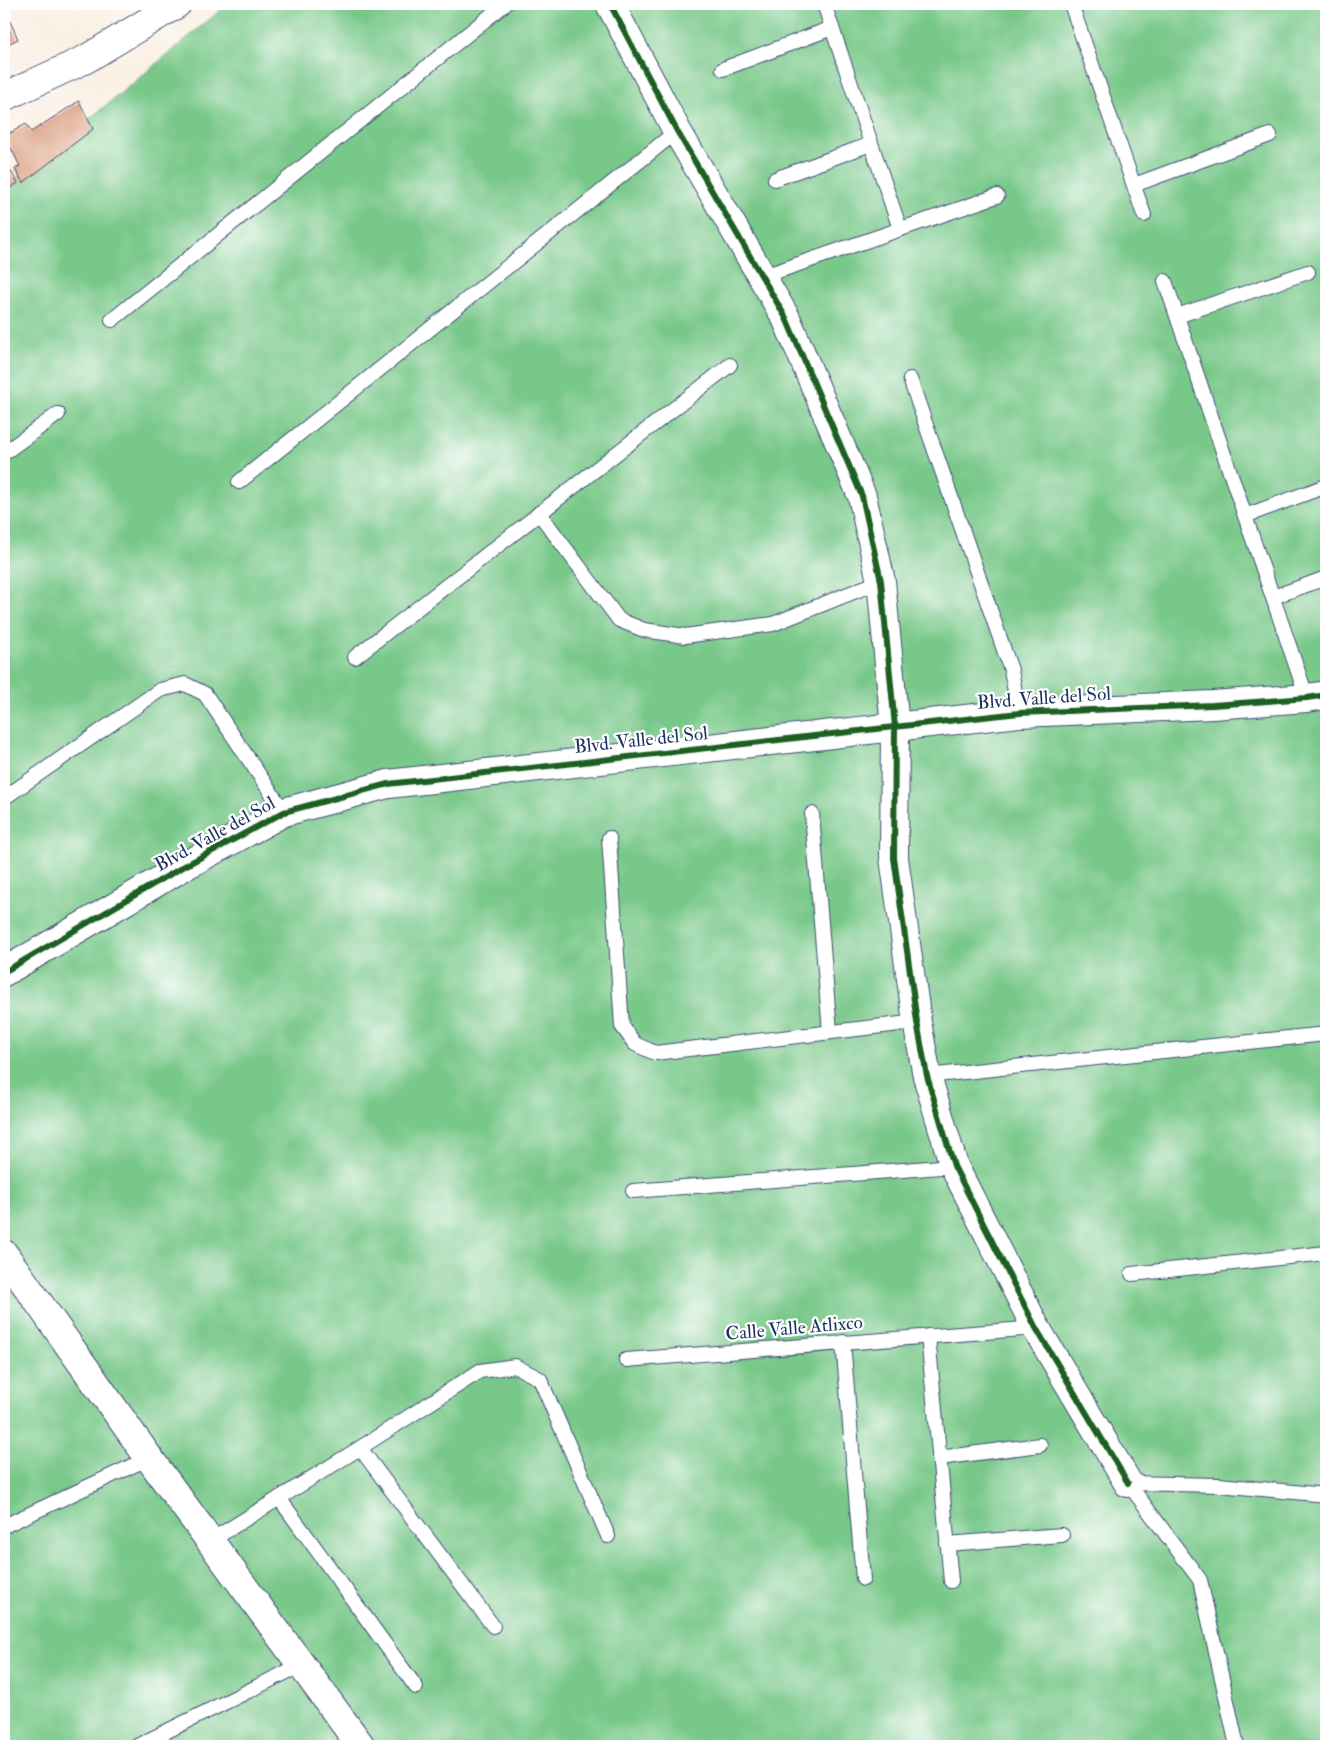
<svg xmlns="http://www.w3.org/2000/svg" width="1330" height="1750" font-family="'IM FELL Double Pica',serif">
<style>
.green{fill:#78c889;stroke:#4a7c74}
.building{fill:#d89575}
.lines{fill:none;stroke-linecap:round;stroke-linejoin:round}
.lane-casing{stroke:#3c4c72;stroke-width:16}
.street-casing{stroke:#3c4c72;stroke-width:30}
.secondary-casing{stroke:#3c4c72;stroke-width:30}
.lane{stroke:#fff;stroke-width:14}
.street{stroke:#fff;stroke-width:28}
.secondary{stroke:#fff;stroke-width:28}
.cycleway-casing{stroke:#fff;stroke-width:9}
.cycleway{stroke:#1b5e20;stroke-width:6}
.labels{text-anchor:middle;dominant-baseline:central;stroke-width:4.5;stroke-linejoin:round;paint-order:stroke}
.street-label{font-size:19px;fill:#1b2f5e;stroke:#fff}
</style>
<rect width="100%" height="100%" fill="#fff"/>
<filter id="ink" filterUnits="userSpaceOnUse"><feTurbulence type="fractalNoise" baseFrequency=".02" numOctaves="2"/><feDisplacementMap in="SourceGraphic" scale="10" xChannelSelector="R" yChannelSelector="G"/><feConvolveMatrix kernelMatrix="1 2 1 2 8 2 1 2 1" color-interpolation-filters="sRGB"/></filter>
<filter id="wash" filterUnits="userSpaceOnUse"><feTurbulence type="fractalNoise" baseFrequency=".0096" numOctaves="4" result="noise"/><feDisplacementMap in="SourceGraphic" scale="20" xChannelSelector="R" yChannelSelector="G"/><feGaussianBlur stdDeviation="1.12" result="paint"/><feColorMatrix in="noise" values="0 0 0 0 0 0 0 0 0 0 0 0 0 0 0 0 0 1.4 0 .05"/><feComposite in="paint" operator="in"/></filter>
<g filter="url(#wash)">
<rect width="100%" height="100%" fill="#faefe2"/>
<polygon class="green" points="228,4 1326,4 1326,1746 4,1746 4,188 137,80"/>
<g id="blocks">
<g class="building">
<polygon points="7,15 18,39 4,46 4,16"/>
<polygon points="79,101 93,129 23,183 15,169 20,166 5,136 26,124 31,132"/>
<polygon points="8,167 18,183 4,192 4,170"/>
</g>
</g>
</g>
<g filter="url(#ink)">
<use href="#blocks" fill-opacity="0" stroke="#3c4c72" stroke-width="1"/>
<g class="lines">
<defs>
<g id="lane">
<polyline points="824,4 900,229"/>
<polyline points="1071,4 1144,215"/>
<polyline points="723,69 832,28"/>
<polyline points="775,179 871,144"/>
<polyline points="1134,185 1270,135"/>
<polyline points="761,277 997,196"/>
<polyline points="1165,281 1307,698"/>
<polyline points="1177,316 1308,272"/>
<polyline points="112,320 505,4"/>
<polyline points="910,379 1011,670 1019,713"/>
<polyline points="4,453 58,414"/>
<polyline points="239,482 677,131"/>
<polyline points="539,513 619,620 644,630 685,636 773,624 881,581"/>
<polyline points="1245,516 1326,486"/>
<polyline points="1273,597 1326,578"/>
<polyline points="355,657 730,365"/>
<polyline points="4,798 160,690 185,684 205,694 284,812"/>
<polyline points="812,814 830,1032"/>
<polyline points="609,838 622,1026 635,1044 655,1053 917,1022"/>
<polyline points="927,1076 1326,1034"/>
<polyline points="633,1191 954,1166"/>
<polyline points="1132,1274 1326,1253"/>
<polyline points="928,1336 951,1581"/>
<polyline points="843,1342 863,1579"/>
<polyline points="626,1360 1036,1328"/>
<polyline points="360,1448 493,1626"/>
<polyline points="939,1458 1040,1445"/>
<polyline points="1128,1483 1200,1580 1237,1746"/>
<polyline points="1128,1483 1219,1485 1326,1495"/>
<polyline points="279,1498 416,1687"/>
<polyline points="4,1526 149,1458"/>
<polyline points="210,1541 360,1448 480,1371 515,1366 540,1379 608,1536"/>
<polyline points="947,1544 1062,1535"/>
<polyline points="137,1746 301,1665"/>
</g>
<polyline id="street" points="4,97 86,59 177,4"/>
<g id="secondary">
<polyline points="610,4 677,131 786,318 862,496 881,581 895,727 894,858 917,1022 927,1076 954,1166 1036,1328 1128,1483"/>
<polyline points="4,972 181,868 284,812 388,784 1019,713 1213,705 1307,698 1326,695"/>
<polyline points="4,1254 149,1458 361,1746"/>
</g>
</defs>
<use href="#lane" class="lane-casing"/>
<use href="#street" class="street-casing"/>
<use href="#secondary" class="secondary-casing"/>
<use href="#lane" class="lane"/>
<use href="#street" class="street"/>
<use href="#secondary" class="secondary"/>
<defs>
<g id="cycleway">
<polyline points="610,4 677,131 786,318 862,496 881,581 895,727 894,858 917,1022 927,1076 954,1166 1036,1328 1128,1483"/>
<polyline points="4,972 181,868 284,812 388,784 1019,713 1213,705 1307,698 1326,695"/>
</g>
</defs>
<use href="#cycleway" class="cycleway-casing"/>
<use href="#cycleway" class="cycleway"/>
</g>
</g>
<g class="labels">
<g class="street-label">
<text transform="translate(1044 698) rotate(-4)">Blvd. Valle del Sol</text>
<text transform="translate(641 740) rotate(-6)">Blvd. Valle del Sol</text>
<text transform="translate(215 834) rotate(-29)">Blvd. Valle del Sol</text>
<text transform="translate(794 1328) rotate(-5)">Calle Valle Atlixco</text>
</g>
</g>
<rect width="1330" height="1750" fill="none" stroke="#fff" stroke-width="20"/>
</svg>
